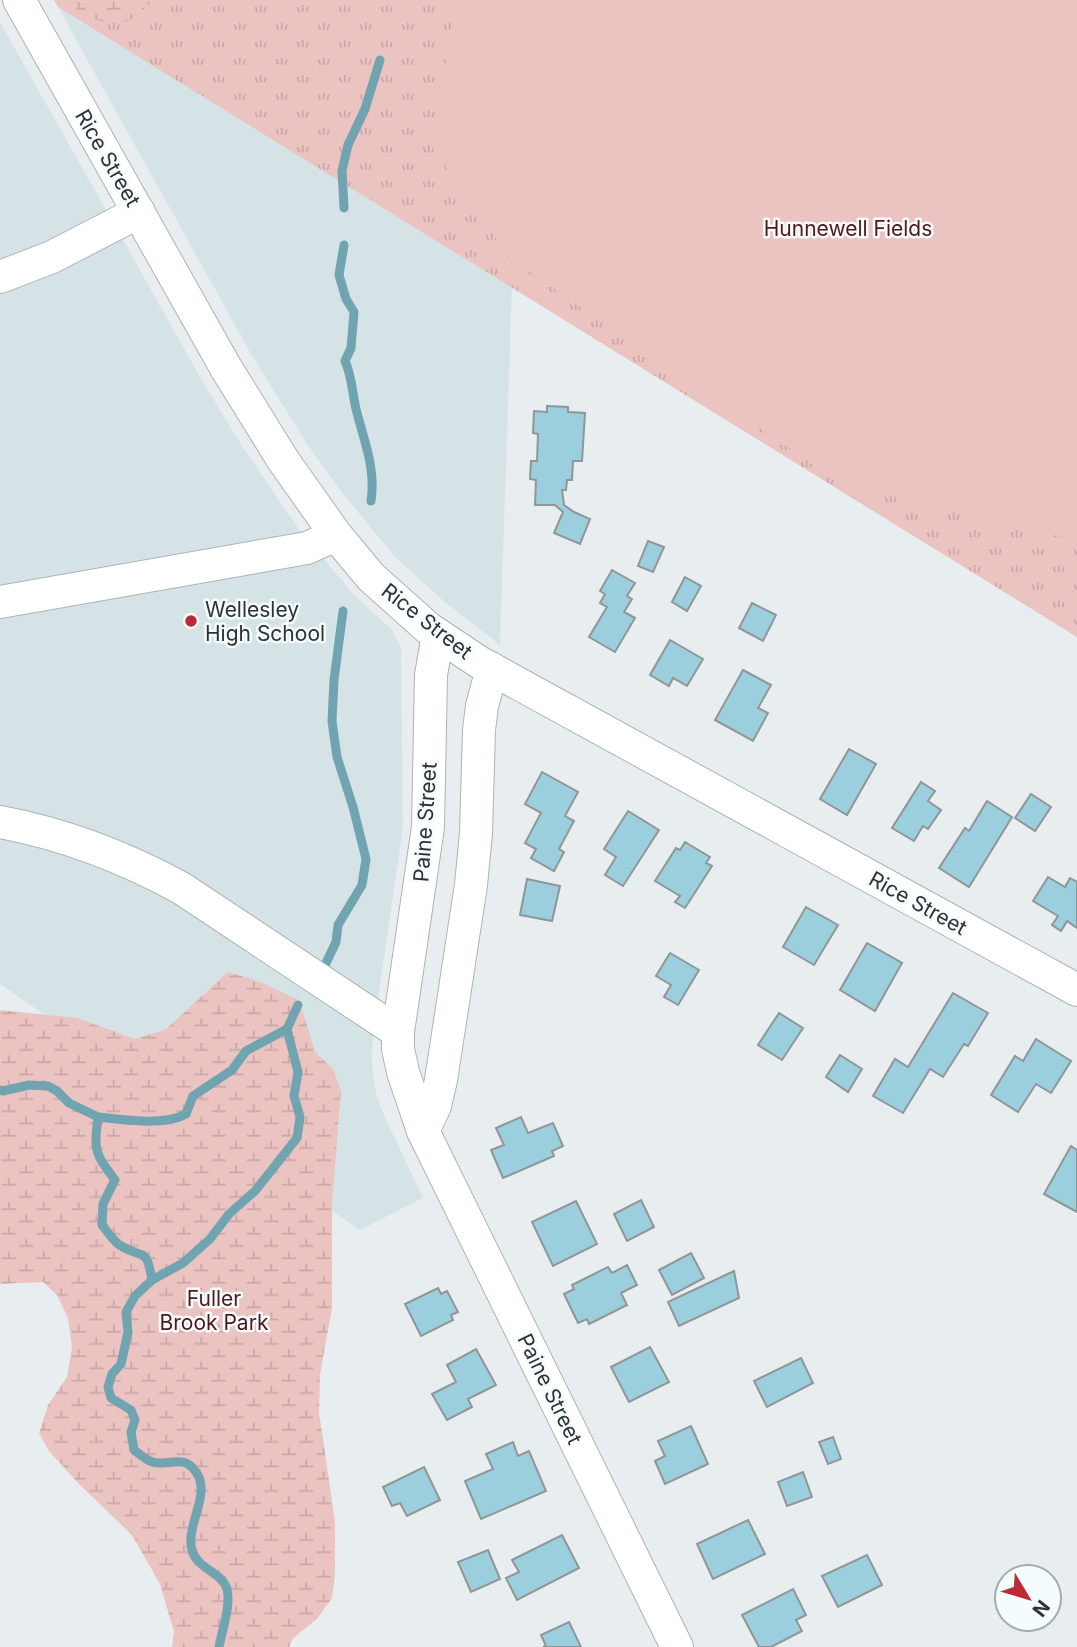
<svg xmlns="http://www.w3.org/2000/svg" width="1077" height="1647" font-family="Inter,sans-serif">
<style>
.built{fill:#d5e3e7}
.grass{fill:url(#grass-tufts)}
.wetland{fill:url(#wetland-marsh)}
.pitch{fill:#ebc3c1}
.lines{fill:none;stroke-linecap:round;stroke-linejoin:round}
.stream{stroke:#70a4b1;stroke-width:9}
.building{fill:#9bcfdd;stroke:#909698;stroke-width:2}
.minor-casing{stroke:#adb3b5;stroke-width:34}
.minor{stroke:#fff;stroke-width:32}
.poi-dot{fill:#bb2a37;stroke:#f5fcfd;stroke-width:2.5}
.labels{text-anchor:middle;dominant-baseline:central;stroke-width:5;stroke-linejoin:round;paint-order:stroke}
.street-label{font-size:21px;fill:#2f3132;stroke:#f5fcfd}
.park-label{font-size:21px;fill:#521719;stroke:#f5fcfd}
.poi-label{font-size:21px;fill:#2f3132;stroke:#f5fcfd;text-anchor:start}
</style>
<defs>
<pattern id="grass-tufts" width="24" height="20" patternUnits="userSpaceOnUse" patternTransform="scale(1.75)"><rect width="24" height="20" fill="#ebc3c1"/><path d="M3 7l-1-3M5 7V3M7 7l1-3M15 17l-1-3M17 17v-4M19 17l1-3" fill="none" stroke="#caa8a6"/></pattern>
<pattern id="wetland-marsh" width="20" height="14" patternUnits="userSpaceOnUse" patternTransform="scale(1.75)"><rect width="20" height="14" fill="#ebc3c1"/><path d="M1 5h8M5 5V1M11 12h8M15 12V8" fill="none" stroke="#caa8a6"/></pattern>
</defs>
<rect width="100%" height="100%" fill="#e8eef0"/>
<g class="built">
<polygon points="58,7 512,287 500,645 445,602 395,557 343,494 307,444 251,354"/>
<polygon points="0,22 203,382 242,446 298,528 355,596 391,629 401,647 403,828 373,1032 372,1063 376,1094 383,1113 423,1198 360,1230 0,984"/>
</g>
<polygon class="grass" points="54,0 1077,0 1077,637 58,7"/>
<g class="wetland">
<path d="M67,0H153C147,6 140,15 132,19C109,30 83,17 67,0Z"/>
<polygon points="228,972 260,982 299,1000 315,1052 333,1069 341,1091 332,1203 332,1308 320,1374 319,1412 335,1522 335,1575 332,1598 317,1619 293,1638 289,1647 172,1647 174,1632 160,1584 132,1535 80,1485 48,1450 39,1433 48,1405 67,1377 72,1347 68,1318 57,1295 43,1282 0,1284 0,1010 77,1018 135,1039 165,1030"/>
</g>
<polygon class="pitch" points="455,0 1077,0 1077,541 836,480 510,259 433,149"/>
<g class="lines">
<g class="stream">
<polyline points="344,208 342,171 348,145 365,109 380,60"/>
<path d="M344,245L339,275L346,299L354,312L351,348L345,361C352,376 352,392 356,409C364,441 376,468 371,501"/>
<polyline points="326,963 336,942 338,925 362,885 366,859 353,807 337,757 332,721 334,680 343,611"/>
<path d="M0,1090L3,1091L29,1085L48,1086L57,1091L69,1103L98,1117C94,1151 94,1152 115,1180L103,1204L102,1225C108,1232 114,1242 121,1246C145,1260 146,1246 152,1280"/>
<path d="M98,1117C123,1120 164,1126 186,1114L193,1096L232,1070L246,1051L287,1029"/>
<path d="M219,1647C222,1630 231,1606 227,1589C222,1572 197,1569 192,1550C185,1525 212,1494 196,1472C183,1453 167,1467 152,1462C146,1460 139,1454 134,1450L131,1432L135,1420L131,1410L111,1398L108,1387L112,1374L121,1364L128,1332L126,1312L135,1296L152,1280L183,1263L210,1239L229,1214L255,1191L297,1138L300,1117L294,1096L298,1072L287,1029L298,1005"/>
</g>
</g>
<g class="building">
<polygon points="547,406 568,407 568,412 585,413 582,461 573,461 572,480 567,480 566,490 562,490 564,505 574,512 590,519 580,544 554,533 563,512 555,505 535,505 536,480 530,479 531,461 537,461 538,434 533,433 534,411 547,412"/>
<polygon points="648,541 664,547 653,572 638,566"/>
<polygon points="612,570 635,583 627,596 632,599 624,612 635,618 615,652 589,637 607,607 600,603 605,594 600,591"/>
<polygon points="685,577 701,586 687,611 672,602"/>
<polygon points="752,603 776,615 763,641 739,628"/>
<polygon points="670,640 703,659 687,686 673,678 669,686 650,675"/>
<polygon points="743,670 771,685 758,708 768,713 753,741 715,720"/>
<polygon points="849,749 876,764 847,815 820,799"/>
<polygon points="542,772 578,792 565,816 574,821 559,849 564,852 554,871 531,858 536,849 525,843 541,813 525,804"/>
<polygon points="921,782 935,791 928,801 941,810 928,829 923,826 914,841 892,828"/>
<polygon points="1031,794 1051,807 1035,831 1015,818"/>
<polygon points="987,801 1012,817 969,887 939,868 965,828 969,831"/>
<polygon points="628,811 659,830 623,886 605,875 616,857 604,849"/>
<polygon points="685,842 710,857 706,863 712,866 685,908 675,902 680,896 655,881 676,848 680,850"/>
<polygon points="1048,877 1065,887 1070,878 1077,882 1077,928 1067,921 1061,931 1052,925 1058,916 1033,901"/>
<polygon points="527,879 560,886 552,921 520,915"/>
<polygon points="806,907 838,925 814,965 783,947"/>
<polygon points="867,943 902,963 875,1011 840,990"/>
<polygon points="670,953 699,970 678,1005 664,997 671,985 656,976"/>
<polygon points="953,993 988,1013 968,1046 964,1044 943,1077 930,1069 903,1113 873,1096 895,1059 908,1067"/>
<polygon points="779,1013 803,1028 782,1060 758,1045"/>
<polygon points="1036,1039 1071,1061 1051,1093 1036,1084 1018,1112 991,1095 1015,1056 1023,1061"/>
<polygon points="840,1055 862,1069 848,1092 826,1077"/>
<polygon points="521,1117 528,1133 553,1123 563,1146 552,1151 554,1156 503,1178 491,1150 504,1145 496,1128"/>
<polygon points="1071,1146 1077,1150 1077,1212 1044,1194"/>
<polygon points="641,1200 654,1227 627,1241 614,1214"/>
<polygon points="576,1201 597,1244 553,1266 532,1222"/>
<polygon points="691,1253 704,1278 672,1295 659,1270"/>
<polygon points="627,1265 637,1285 621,1293 627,1305 589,1324 587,1319 578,1323 564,1294 574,1289 572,1285 608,1267 612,1273"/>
<polygon points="734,1271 739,1298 679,1326 668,1302"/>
<polygon points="438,1288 441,1294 447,1291 458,1312 451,1315 453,1320 421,1336 405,1304"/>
<polygon points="650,1347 669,1382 629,1402 611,1367"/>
<polygon points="476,1349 496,1385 468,1399 472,1407 447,1420 432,1394 456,1382 447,1365"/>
<polygon points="801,1358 813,1383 767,1407 754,1381"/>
<polygon points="691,1426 708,1464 665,1484 655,1461 665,1456 658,1441"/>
<polygon points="833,1437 841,1459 828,1464 819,1442"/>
<polygon points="513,1442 518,1456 529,1451 546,1491 481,1519 465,1481 493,1469 486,1454"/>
<polygon points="424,1467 440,1500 407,1516 400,1503 392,1506 383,1487"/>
<polygon points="803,1472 812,1497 787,1506 778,1482"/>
<polygon points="748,1520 765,1554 713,1579 697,1544"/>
<polygon points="562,1535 579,1568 517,1600 506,1578 519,1572 512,1560"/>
<polygon points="488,1550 500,1579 471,1592 458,1562"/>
<polygon points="867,1555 882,1585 838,1607 822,1576"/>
<polygon points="793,1589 806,1615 796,1620 802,1631 771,1647 759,1647 742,1615"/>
<polygon points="569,1622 581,1647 543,1647 546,1646 541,1635"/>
</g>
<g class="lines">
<defs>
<g id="minor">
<polyline points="19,0 226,368 283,460 336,535 371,577 428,628 479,662 1077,990"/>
<polyline points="0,277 52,257 139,212"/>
<polyline points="0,602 307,548 336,535"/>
<polyline points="438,635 431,675 428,827 398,1032 398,1049 403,1072 423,1131 677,1647"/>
<path d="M0,822C64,834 124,857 181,888L398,1032"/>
<polyline points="423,1131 435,1106 441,1080 471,885 476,833 479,730 482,706 492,669"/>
</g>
</defs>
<use href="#minor" class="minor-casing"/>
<use href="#minor" class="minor"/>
</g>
<circle class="poi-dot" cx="191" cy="621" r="7"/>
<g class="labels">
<g class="street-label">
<text transform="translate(108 158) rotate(60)">Rice Street</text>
<text transform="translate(427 621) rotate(38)">Rice Street</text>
<text transform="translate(425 822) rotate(-86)">Paine Street</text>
<text transform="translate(918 903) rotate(29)">Rice Street</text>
<text transform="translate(550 1389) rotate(64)">Paine Street</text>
</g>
<g class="park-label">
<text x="848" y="228">Hunnewell Fields</text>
<text x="214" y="1298">Fuller<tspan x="214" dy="24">Brook Park</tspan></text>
</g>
<g class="poi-label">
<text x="205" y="609">Wellesley<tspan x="205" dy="24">High School</tspan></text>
</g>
</g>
<g transform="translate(1028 1598) rotate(128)"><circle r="33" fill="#f5fcfd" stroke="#a6abac" stroke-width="2"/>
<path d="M0-5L12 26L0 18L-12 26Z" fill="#bb2a37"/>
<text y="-10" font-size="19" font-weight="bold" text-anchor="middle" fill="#2f3132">N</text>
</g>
</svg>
